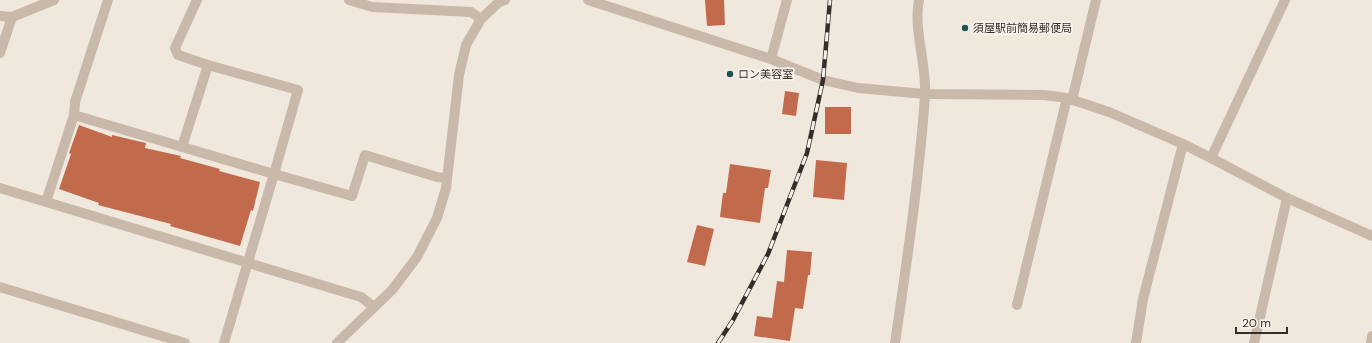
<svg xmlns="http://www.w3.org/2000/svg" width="1372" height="343" font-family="'DM Sans','Noto Sans JP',sans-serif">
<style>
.building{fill:#c16b4c}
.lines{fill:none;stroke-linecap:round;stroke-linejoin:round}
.minor{stroke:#c9b9aa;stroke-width:10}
.tertiary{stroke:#c9b9aa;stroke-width:10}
.rail-casing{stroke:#372e29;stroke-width:4.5}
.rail{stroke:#f9f2ea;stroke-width:3;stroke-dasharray:9;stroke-linecap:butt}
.poi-dot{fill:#205257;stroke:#f9f2ea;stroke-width:1.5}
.labels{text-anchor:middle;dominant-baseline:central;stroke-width:4;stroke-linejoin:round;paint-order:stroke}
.poi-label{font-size:11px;fill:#372e29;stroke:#f9f2ea;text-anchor:start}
</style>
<rect width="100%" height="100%" fill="#f1e8dd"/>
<g class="building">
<polygon points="705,0 724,0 725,25 707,26"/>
<polygon points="785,91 799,93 796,116 782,114"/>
<rect x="825" y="107" width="26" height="27"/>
<polygon points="79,125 112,137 112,135 146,143 145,148 181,156 180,158 220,169 219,171 260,182 253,211 251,210 240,246 170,226 171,224 98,205 99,203 59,189 71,154 69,153"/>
<polygon points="816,160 847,163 844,200 813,197"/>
<polygon points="730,164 771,170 768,188 765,188 760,223 720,217 723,193 726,193"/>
<polygon points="697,225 714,229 705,266 687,262"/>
<polygon points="787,250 812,252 810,275 808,275 803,309 795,308 790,341 754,336 757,316 772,318 777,281 784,282"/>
</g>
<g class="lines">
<g class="minor">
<polyline points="349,0 372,7 471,12 481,19"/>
<polyline points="0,16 12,17 54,0"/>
<polyline points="0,53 12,17"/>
<polyline points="1072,100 1096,0"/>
<polyline points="74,115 75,102 108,0"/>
<polyline points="182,147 208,65 178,55 175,48 197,0"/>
<polyline points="1211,158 1287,198 1372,236"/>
<polyline points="0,188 361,297 374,307"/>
<polyline points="46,202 74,115 274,174 298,90 208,65"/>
<polyline points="0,287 185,343"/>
<polyline points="1017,305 1067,98"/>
<polyline points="224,343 274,174 352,196 365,155 437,177 447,178"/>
<path d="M895,343C907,261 919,179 925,96C927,65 913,30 919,0"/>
<polyline points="1136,343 1143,299 1183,144"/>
<polyline points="1254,343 1287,198"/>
<polyline points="1371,343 1372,336"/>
</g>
<g class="tertiary">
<polyline points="588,0 771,59 823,80 858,88 925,94 1044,95 1067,98 1109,112 1183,144 1211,158 1285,0"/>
<polyline points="771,59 787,0"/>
<polyline points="337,343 392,290 417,257 437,218 446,188 459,75 466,45 481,19 499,2 505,0"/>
</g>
<defs>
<polyline id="rail" points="718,343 733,320 768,254 807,153 823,80 830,0"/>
</defs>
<use href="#rail" class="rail-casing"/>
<use href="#rail" class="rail"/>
</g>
<g class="poi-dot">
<circle cx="965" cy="28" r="4"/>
<circle cx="730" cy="74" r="4"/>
</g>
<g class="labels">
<g class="poi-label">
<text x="973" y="28">須屋駅前簡易郵便局</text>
<text x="738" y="74">ロン美容室</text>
</g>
</g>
<path d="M1236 327v6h51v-6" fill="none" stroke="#372e29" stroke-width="2"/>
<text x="1242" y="327" font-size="12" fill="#372e29" stroke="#f9f2ea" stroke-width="3" paint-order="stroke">20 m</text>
</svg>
